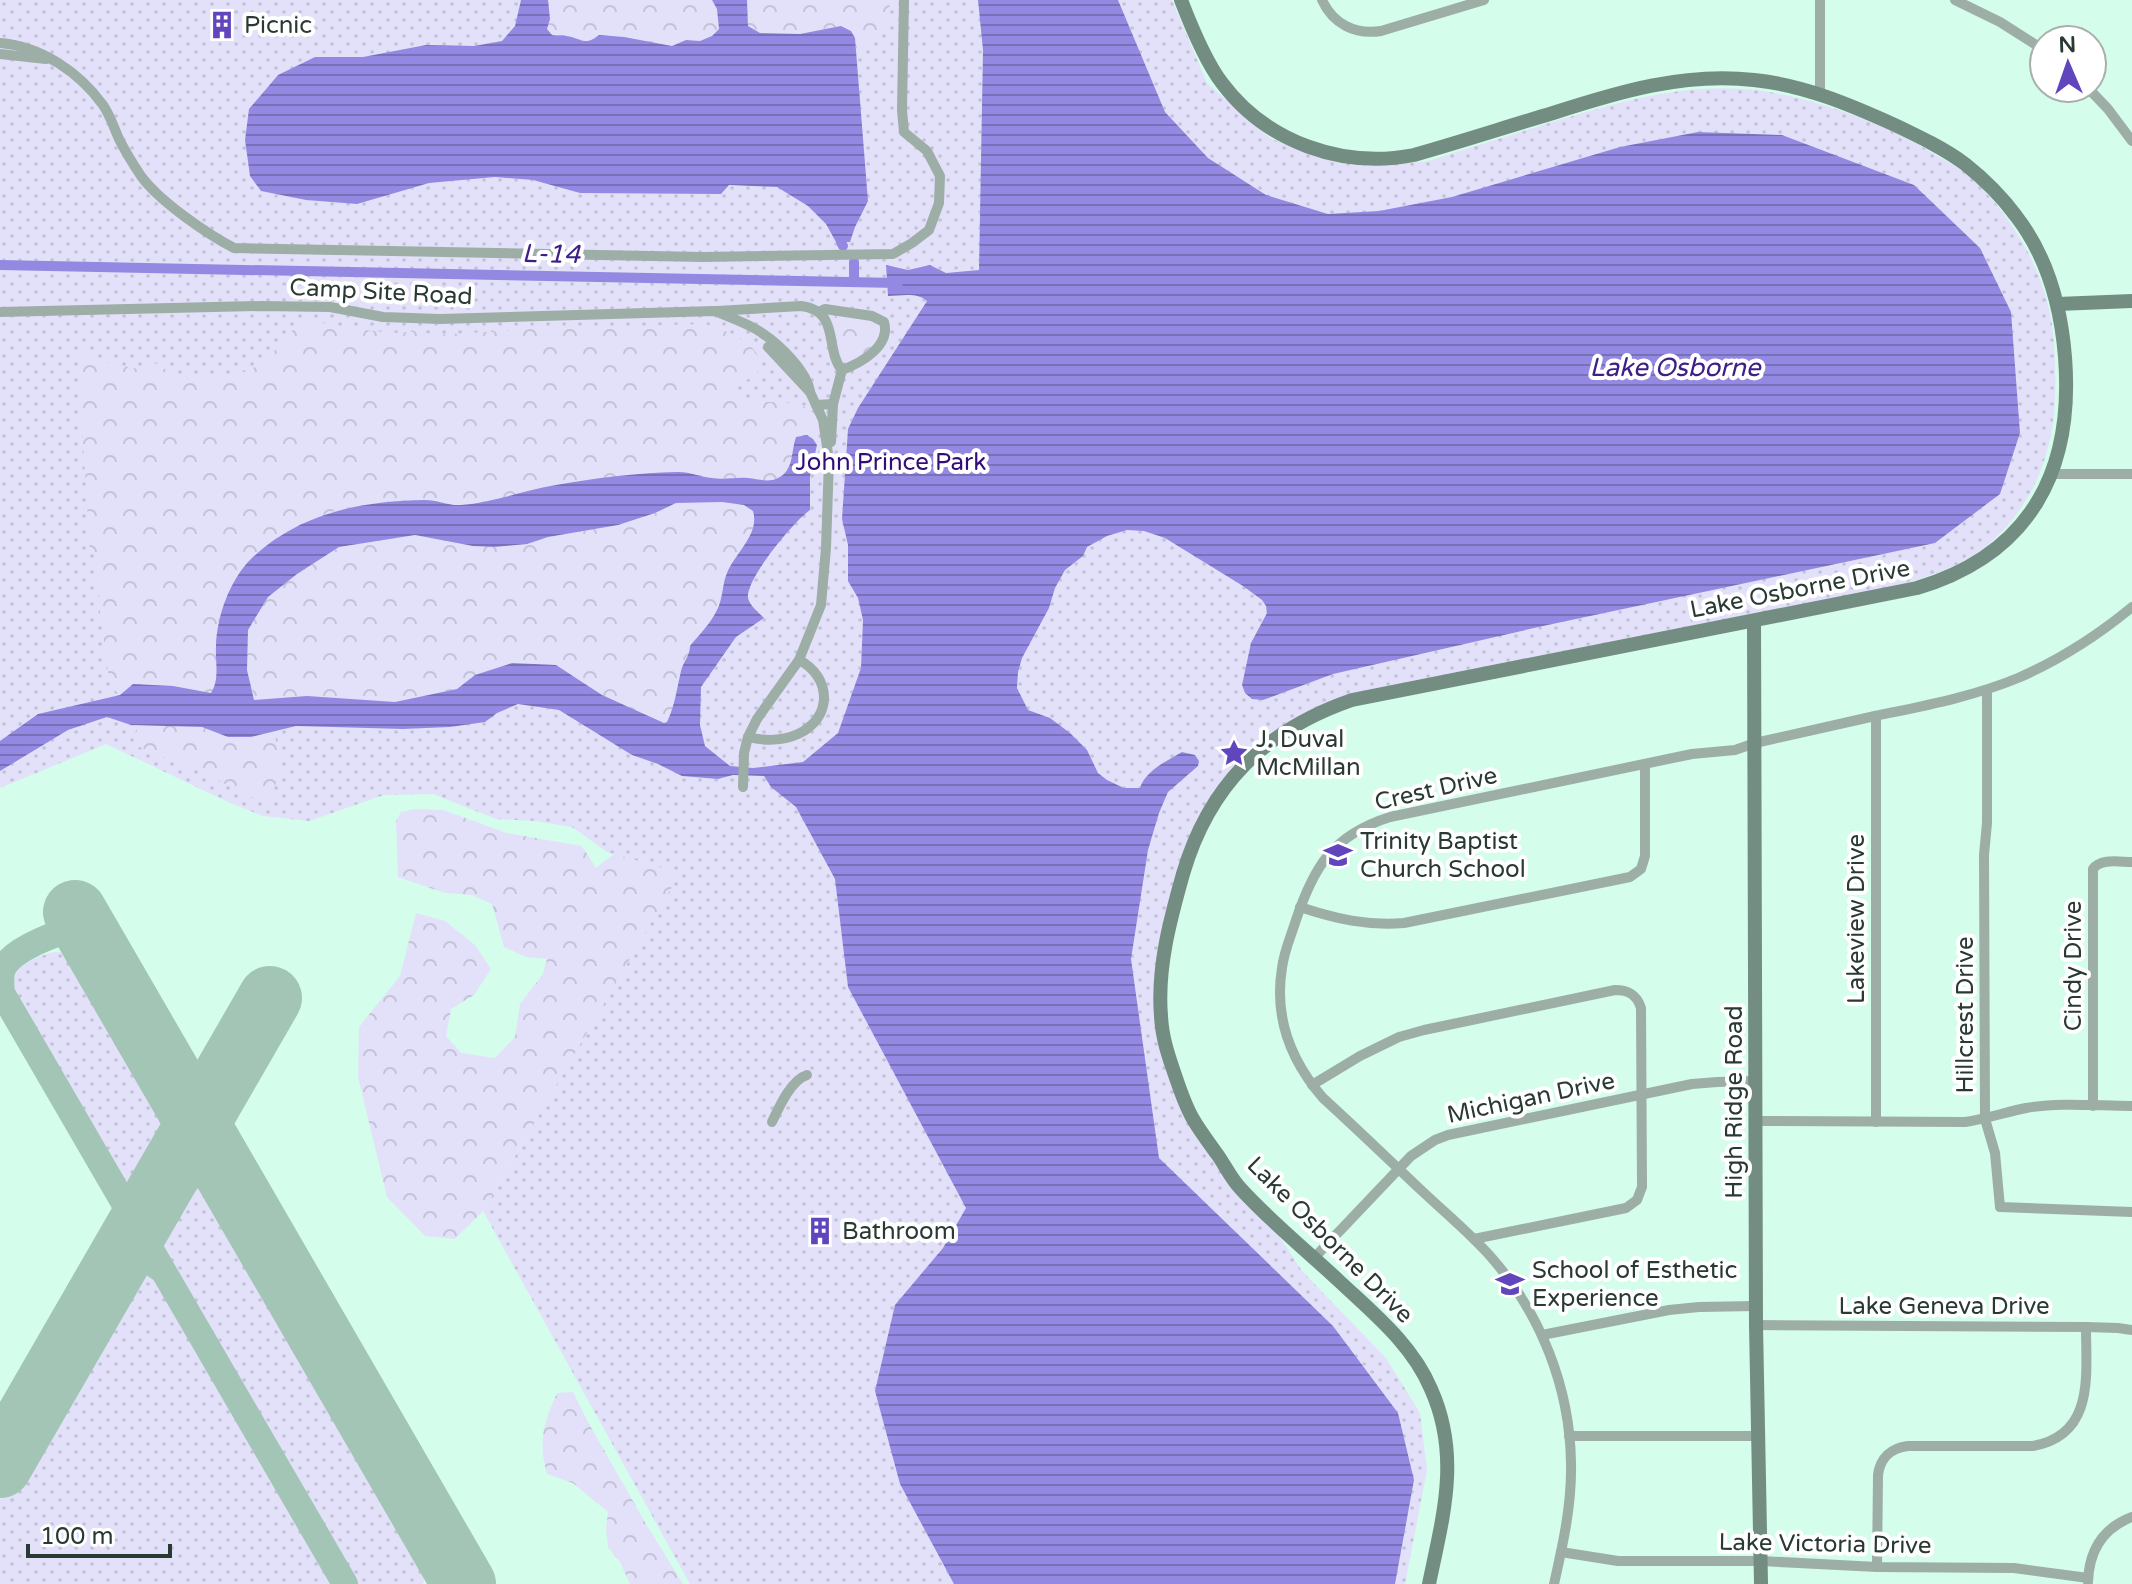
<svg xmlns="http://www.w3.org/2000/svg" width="2132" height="1584" font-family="'Varela Round',sans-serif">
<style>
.grass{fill:url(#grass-dots)}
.forest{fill:url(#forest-crowns)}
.water{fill:url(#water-rules);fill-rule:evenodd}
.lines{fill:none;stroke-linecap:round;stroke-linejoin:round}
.canal{stroke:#9489e2;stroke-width:10}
.taxiway{stroke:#a3c5b6;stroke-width:26}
.runway{stroke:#a3c5b6;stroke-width:64}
.street{stroke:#9daea7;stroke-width:10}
.secondary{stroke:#748d82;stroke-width:14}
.labels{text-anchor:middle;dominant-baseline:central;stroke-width:8;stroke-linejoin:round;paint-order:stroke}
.poi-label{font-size:24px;fill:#293933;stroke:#fff;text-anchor:start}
.street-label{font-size:24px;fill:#293933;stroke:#fff}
.park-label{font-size:24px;fill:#320d78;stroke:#fff}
.water-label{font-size:26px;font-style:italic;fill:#3d2087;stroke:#fff}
</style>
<defs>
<pattern id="grass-dots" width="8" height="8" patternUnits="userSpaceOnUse" patternTransform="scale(2)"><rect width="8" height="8" fill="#e3e1fa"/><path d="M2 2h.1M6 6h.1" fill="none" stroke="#c3c2d7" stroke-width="1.8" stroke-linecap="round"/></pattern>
<pattern id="forest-crowns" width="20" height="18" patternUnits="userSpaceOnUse" patternTransform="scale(2)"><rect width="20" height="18" fill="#e3e1fa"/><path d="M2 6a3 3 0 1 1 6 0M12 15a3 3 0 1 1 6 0" fill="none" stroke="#c3c2d7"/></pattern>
<pattern id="water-rules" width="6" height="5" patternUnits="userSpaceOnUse" patternTransform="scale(2)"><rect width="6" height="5" fill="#9489e2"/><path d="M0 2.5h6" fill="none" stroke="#7971b8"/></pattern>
</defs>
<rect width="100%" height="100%" fill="#d4fdeb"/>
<g class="grass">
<path d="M0,0H1172L1207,83L1270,138L1304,152L1340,163L1403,164L1428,161C1468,148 1508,136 1549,123C1612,104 1676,84 1744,89C1806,93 1889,125 1941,158C1950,163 1959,168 1967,174C2010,212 2043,267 2052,324C2054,339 2055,356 2055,372C2058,439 2040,500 1988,545C1964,565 1930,576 1901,585L1305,714L1263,738L1237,766L1193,836L1159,949L1175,1091L1264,1213L1302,1271L1386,1358L1420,1413L1427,1470L1405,1584H690L483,1211L679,873L607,852L572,827L535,821L496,819L433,794L384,795L309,821L263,816L228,802L106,744L0,788Z"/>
<path d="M54,952L69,953L83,966L176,1129L142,1186L130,1191L14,994C14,989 12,984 14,979C18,962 40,956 54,952Z"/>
<polygon points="192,1166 428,1568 423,1584 355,1584 160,1247 158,1234"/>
<polygon points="133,1277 149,1277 161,1284 334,1584 0,1584 0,1499 125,1281"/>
</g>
<g class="forest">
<path d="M548,0H712L717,9L719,29L712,36L700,41L686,40L672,46L624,37L599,35C584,47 582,38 567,36C562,35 557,36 552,36L547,29L550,19Z"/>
<path d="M747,0H890L888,31L856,50L855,38L841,26C812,31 775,42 748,26Z"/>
<path d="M827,314L862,318L877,322C886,342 857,368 840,355L833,324Z"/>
<path d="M311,321L372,331L398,333L416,331L436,335L532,329L704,324C720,328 756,341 759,360C760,365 758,369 757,374L738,385L737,391L741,400C759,405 833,393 812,433L796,437L792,448V462L782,477L770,481L747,478H712L681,471L459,505C367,487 244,520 218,621C213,644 224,672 211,694L173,686L133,684L120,695L110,686L100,613L97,554L90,551L77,351H85L97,360L142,370L157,363L179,380L205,375L229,377L263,364L298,324Z"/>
<path d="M722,502L744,505L753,511C760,534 735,553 727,573C722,585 723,599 717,610C711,623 699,635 690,646C690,656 683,662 681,671C677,688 675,705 667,722L663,724L602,695L556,665L475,675L457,689L395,702L307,696L255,700L247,670L248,630L268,597L297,574L339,547L415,535L473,546L526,544L548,537L618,525L655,513L676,503Z"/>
<path d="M139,725L202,727L228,737H251L274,731C279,757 282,779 268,802C247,799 229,785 210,776C185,765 158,756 133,744L134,734Z"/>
<polygon points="414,809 443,810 507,833 582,846 596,868 614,854 680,873 483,1211 455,1239 425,1236 387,1197 358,1077 359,1027 400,976 416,913 445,921 475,945 491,969 474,995 451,1009 446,1036 461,1053 495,1058 515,1037 520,1004 543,974 547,959 526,957 504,947 492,904 472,895 445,893 398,877 396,821 401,812"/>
<path d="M573,1392L588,1422L646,1524L683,1584H630L620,1562L608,1547L606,1528L608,1512L573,1483L547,1474C538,1440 543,1425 557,1393Z"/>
</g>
<g class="water">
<path d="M521,0H548L550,19L547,29L552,35C557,36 562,35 566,36C582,38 584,47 599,35L624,37L672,46L686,40L700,41L712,36L719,29L717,9L712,0H747L748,26L760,33L800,34L841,26L851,31L855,38L868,201L855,227L850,242H836L826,224L808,206L777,187L729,185L721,194L580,193L533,180L495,177L429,183L357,204L306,200L261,191L250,176L245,140L249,109L278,75L315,57H363L426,45L474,46L502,41L515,26Z"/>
<path d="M978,0H1118L1165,112L1208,158L1266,195L1328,214L1379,211L1452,197L1620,147L1698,132L1782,135L1914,185L1980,248L2011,312L2020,433L2000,494L1935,543L1543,626L1333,674L1263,700L1252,699L1245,693L1242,685L1251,643L1267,613L1266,606L1262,600L1243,586L1165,538L1144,531L1127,530L1107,536L1087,547L1083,556L1065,570L1055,588L1049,608L1022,658L1018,672L1017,688L1028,710L1050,718L1070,733L1087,750L1098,773L1107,780L1124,788H1140C1145,771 1167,761 1182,752L1195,755L1199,761L1198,766L1168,792L1159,813L1148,850L1131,959L1159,1158L1333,1326L1398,1413L1414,1480L1395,1584H954L900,1484L875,1391L895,1305L943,1248L966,1208L848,987L835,879L796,807L771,787L764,776L733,775L718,779L682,776L658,764L632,755L559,710L518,704L497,713L485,722L450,727L403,729L296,726L251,737H228L202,727L131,725L107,717L68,730L0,771V741L38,714L120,695L133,684L173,686L211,693C220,679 215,662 216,646C217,616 230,579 252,558C300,513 361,501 425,500C437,500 449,506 461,505C493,503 524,490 556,485C595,478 636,473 676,472C689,471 700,477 712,478C724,480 736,477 748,478C759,479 768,483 778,478C794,471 791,451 796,437L807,435L813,439L817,445L810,476V510C794,521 745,580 748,598C750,606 758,612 764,618L736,637L701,687L700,725L705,746L730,766L753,768L803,762L838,733L861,668L863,620L858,598L848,581V545L842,519L848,429L858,408L927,301C917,292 901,296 888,296L886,265L908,270L930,265L946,273L979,270L983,50ZM722,502L744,505L753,511C760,534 735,553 727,573C722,585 723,599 717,610C711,623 699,635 690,646C690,656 683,662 681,671C677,688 675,705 667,722L664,723L602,695L556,665L512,663L475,675L457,689L395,702L307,696L254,700L247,670L248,630L268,597L297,574L339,547L415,535L473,546L495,547L527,544L548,537L618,525L655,513L676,503Z"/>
</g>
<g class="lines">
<g class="canal">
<polyline points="841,242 843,246"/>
<polyline points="0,265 898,283"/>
<polyline points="854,282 854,262"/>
</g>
<g class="taxiway">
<path d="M83,926C62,931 15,947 4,967C0,975 1,984 2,993L345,1584"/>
<path d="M110,1275C127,1259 143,1255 162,1270"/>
<polyline points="453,1584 461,1579"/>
</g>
<g class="runway">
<polyline points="75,912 464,1584"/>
<polyline points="0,1466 270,998"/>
</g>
<g class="street">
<path d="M1322,0C1333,24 1355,35 1381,31L1484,0"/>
<polyline points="1955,0 2000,22 2044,50"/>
<path d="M0,43C41,46 79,72 103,105C110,115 114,128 119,139C125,151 133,164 141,176C159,201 207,234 234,248L703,257L893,254L912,243L929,230L939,203L940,176L927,151L904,132L902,110L904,0"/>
<polyline points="0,54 46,59"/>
<polyline points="2088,88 2108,109 2132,141"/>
<polyline points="1820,94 1820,0"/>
<path d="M717,311L801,306C841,311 824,349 842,370"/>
<path d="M0,312L261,306L330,307L383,317L440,319L715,311C731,318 748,323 762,333C780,345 807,371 810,392"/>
<path d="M816,405L833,404L842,370C861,363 891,346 884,322L872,316L825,309L819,312"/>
<polyline points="831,442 833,404"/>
<polyline points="2052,474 2132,474"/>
<polyline points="1987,690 1987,823 1984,855 1985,1119 1995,1153 2000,1207 2132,1212"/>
<path d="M748,737C764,741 783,741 798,734C833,718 832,677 799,660"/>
<polyline points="743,787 744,753 748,737 757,719 799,660 821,605 826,548 829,460 823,420 810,392 768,347"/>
<path d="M1300,907C1336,919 1367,926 1404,923L1630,877L1641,869L1645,856V764"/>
<path d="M1312,1085L1360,1056L1399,1037L1424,1030L1615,990C1629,990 1637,995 1641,1008L1642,1187L1637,1200L1626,1208L1474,1239"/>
<path d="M2093,1106V869C2101,858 2119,862 2132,862"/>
<path d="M1756,1121L1965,1122C1986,1119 2006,1112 2026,1108C2060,1102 2098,1106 2132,1106"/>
<path d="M772,1122C779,1107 791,1080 807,1075"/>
<polyline points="1876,1122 1876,716"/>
<polyline points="1314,1258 1411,1156 1435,1140 1448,1135 1692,1084 1717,1082 1756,1081"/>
<polyline points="1756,1325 2086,1327 2118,1328 2132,1330"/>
<polyline points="1542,1335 1669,1310 1699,1307 1756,1306"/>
<polyline points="1569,1436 1758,1436"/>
<polyline points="1561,1552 1618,1561 1761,1561 1877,1567 2014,1568 2088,1578"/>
<path d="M1877,1567L1878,1475C1880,1458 1891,1448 1908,1446H2033C2095,1435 2086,1375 2086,1327"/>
<path d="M2088,1582C2089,1551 2103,1528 2132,1517"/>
<path d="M1554,1584C1563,1544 1572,1504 1571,1463C1570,1388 1541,1314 1491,1257C1470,1233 1444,1212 1421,1190C1388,1159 1356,1128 1323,1098C1291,1061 1274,1017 1282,968C1284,951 1291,936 1296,920C1314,866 1333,835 1390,817L1692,754L1735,750L1755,743C1795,734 1835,725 1875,716C1923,706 1972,697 2018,678C2059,660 2097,636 2132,607"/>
</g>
<g class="secondary">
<path d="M1181,0C1191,26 1205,61 1222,83C1266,142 1342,169 1414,155C1460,142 1506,127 1553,113C1618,92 1684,72 1754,80C1804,85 1851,105 1897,126C1920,137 1945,149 1965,164C1984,179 2002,197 2016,216C2047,256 2061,307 2065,357C2074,471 2030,554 1917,588L1352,700C1265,730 1209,785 1183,874C1170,920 1157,968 1161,1016C1162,1037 1168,1055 1175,1075C1180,1090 1185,1105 1193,1119C1200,1131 1209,1143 1217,1154C1225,1165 1231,1179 1241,1189C1270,1221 1306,1250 1338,1280C1373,1313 1412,1344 1431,1389C1461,1456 1443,1516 1429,1584"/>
<polyline points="2058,304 2132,301"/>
<polyline points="1754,621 1756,1325 1761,1584"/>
</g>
</g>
<defs>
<symbol id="building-bare" viewBox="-9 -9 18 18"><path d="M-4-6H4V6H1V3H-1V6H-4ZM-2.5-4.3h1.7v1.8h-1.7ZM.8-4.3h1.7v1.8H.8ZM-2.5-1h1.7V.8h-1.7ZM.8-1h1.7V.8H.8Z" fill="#6045bd" stroke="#fff" stroke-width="2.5" paint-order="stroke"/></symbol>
<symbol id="sight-bare" viewBox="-9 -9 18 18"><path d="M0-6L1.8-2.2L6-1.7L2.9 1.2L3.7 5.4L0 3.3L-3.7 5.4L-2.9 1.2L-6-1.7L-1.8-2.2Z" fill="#6045bd" stroke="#fff" stroke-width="2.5" paint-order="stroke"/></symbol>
<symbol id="school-bare" viewBox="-9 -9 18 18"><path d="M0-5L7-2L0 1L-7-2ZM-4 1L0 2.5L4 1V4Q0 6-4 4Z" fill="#6045bd" stroke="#fff" stroke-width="2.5" paint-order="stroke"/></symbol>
</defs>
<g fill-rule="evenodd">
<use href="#building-bare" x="202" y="5" width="40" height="40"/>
<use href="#sight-bare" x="1214" y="733" width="40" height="40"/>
<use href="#school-bare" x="1318" y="835" width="40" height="40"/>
<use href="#building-bare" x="800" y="1211" width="40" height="40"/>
<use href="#school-bare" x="1490" y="1264" width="40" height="40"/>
</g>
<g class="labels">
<g class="poi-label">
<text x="244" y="25">Picnic</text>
<text x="1256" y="739">J. Duval<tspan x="1256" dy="28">McMillan</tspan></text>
<text x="1360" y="841">Trinity Baptist<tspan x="1360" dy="28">Church School</tspan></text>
<text x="842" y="1231">Bathroom</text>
<text x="1532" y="1270">School of Esthetic<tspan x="1532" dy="28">Experience</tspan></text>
</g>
<g class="street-label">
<text transform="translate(381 292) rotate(3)">Camp Site Road</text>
<text transform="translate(1800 589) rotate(-11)">Lake Osborne Drive</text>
<text transform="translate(1436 789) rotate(-13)">Crest Drive</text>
<text transform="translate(1856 919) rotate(-90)">Lakeview Drive</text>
<text transform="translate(2073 966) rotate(-90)">Cindy Drive</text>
<text transform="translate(1965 1015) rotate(-90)">Hillcrest Drive</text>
<text transform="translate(1531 1098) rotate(-12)">Michigan Drive</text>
<text transform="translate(1734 1102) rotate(-90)">High Ridge Road</text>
<text transform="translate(1330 1240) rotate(45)">Lake Osborne Drive</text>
<text x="1944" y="1306">Lake Geneva Drive</text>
<text transform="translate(1825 1544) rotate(1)">Lake Victoria Drive</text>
</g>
<g class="park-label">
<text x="891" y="462">John Prince Park</text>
</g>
<g class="water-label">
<text transform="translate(551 254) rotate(1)">L-14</text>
<text x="1675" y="367">Lake Osborne</text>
</g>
</g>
<g transform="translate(2068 64) rotate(358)"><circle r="38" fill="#ffffff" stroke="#a9b0ad" stroke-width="2"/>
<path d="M0-6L14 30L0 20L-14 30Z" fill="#6045bd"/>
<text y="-12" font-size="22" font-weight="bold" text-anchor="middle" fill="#293933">N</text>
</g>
<path d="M28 1544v12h142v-12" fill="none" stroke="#293933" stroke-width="4"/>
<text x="40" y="1544" font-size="24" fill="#293933" stroke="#ffffff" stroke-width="6" paint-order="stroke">100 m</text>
</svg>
